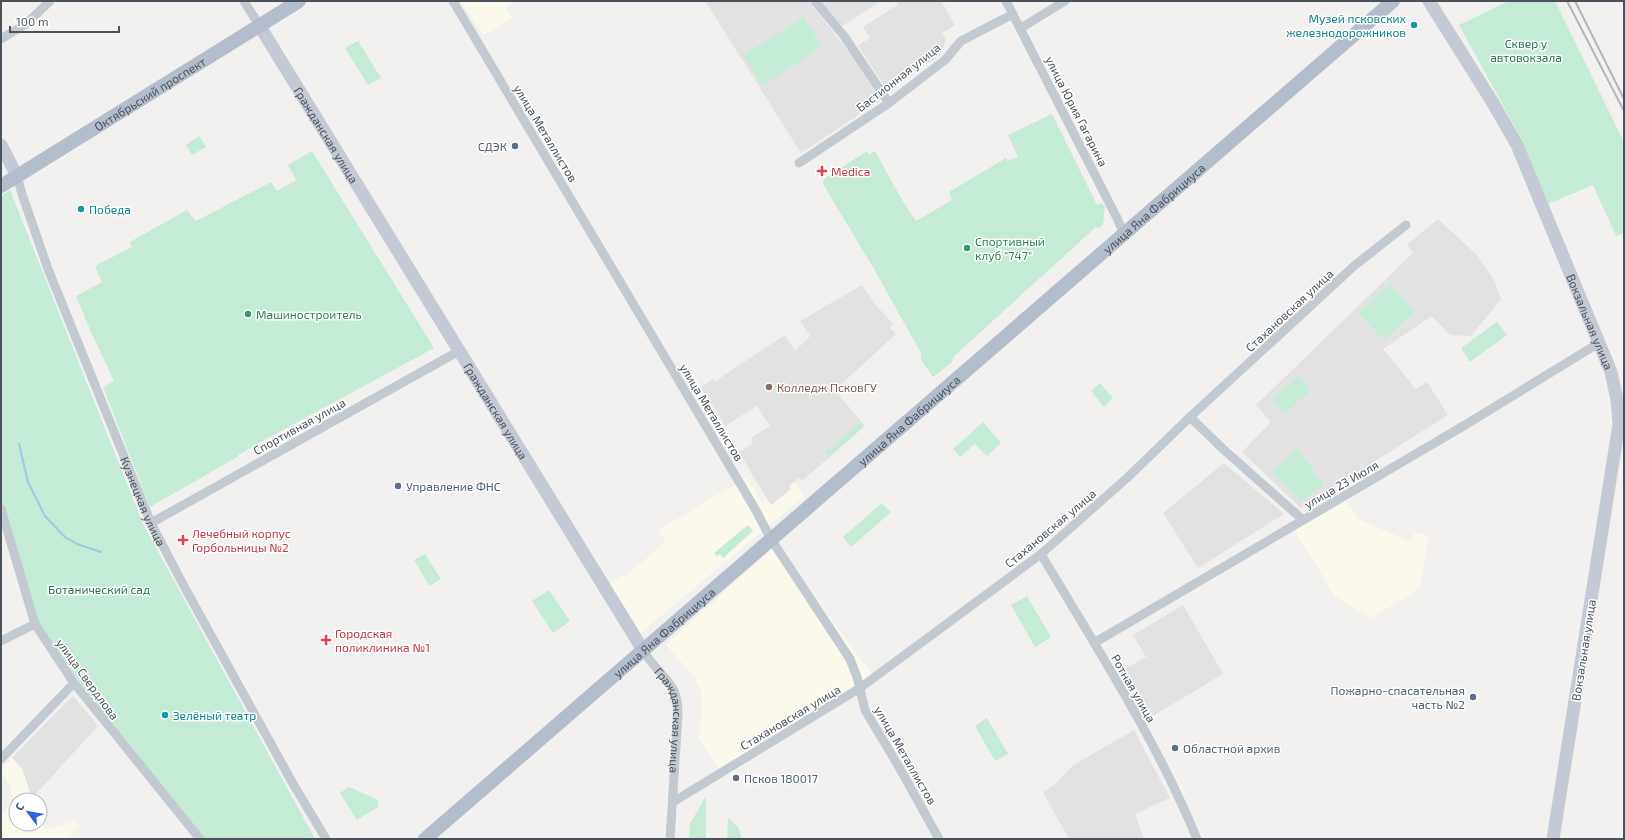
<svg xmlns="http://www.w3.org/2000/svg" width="1625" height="840" font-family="'Exo 2',sans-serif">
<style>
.commercial{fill:#fbf8ec}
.education{fill:#e3e2e2}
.green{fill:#c4ebd6}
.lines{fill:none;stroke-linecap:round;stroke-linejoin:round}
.stream{stroke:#96cce3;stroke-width:2}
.street{stroke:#c3c9d0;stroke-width:9}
.secondary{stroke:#c3cad5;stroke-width:13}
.primary{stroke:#b3bdcc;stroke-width:14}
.rail{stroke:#b3b5ba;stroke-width:2}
.culture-dot{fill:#0f9aa8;stroke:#fff;stroke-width:1.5}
.service-dot{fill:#5c6f8a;stroke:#fff;stroke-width:1.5}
.health-dot{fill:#e0444e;stroke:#fff;stroke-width:1.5}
.leisure-dot{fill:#2e9e5b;stroke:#fff;stroke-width:1.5}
.education-dot{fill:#8d6e63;stroke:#fff;stroke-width:1.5}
.labels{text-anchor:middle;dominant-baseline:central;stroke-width:3;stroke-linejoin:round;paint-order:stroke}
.culture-label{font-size:12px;fill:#0d838f;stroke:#fff;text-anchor:start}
.park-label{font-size:12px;fill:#217653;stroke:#fff}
.street-label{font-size:12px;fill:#4a525c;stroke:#fff}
.service-label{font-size:12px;fill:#4e5e75;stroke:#fff;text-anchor:start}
.health-label{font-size:12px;fill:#be3a42;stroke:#fff;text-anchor:start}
.leisure-label{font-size:12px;fill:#27864d;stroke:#fff;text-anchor:start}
.education-label{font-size:12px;fill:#785e54;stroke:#fff;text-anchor:start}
</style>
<rect width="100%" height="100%" fill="#f2f1f0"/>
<g class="commercial">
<polygon points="461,1 514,1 505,7 512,18 483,35"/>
<polygon points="747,477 762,503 767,499 772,505 791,489 789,487 794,482 804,496 632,640 602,591 612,582 624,575 626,576 665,542 659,530"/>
<polygon points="1345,499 1360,520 1411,542 1415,532 1429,536 1420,588 1372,618 1335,596 1294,530"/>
<polygon points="776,545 877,681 725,777 699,738 701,719 701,691 694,676 666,645"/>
<polygon points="12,758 22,768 33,800 16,800 16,824 40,824 46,830 75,821 80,826 68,839 1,839 1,810 4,812 13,800 9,781 1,773 1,770"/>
</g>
<g class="education">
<polygon points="705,1 809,1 853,57 881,100 801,153"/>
<polygon points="820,1 881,1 842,26"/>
<polygon points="896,1 941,1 955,25 942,33 946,40 940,56 886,88 858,46 870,38 863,27 898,5"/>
<polygon points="1438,219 1477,255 1494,280 1501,299 1471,336 1450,335 1432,316 1383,349 1416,389 1427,382 1448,415 1301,508 1242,452 1271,422 1256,405 1413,253 1407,245"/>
<polygon points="862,285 875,304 893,324 890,328 896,334 835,390 865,426 802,481 799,478 789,486 791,489 771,505 739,452 752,444 751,438 770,426 757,406 725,426 701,387 713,379 715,382 724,375 785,335 795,351 810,336 800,321"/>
<polygon points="1224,463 1284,514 1198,568 1163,513"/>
<polygon points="1183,605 1223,674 1151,717 1123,670 1146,657 1133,635"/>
<polygon points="73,696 98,726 32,798 22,768 12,758"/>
<polygon points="1134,730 1170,798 1135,814 1144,839 1069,839 1043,792 1054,785 1072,766"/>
</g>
<g class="green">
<polygon points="1509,1 1555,1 1624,142 1624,233 1616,236 1593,185 1548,204 1522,140 1459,25"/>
<polygon points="804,17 822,47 762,86 743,55"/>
<polygon points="358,41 381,78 368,85 345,48"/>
<polygon points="1052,114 1097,205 1100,203 1105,206 1103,224 1099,228 1096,227 953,357 952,362 933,377 921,360 921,353 874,269 823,184 824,179 867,151 869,154 875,151 902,200 916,221 952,200 949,192 1006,158 1008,161 1018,157 1008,135"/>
<polygon points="199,136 206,147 192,155 186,145"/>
<polygon points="312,151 434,348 257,444 238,455 239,456 150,507 103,387 114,381 91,332 76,296 102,282 95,266 132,247 130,242 187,210 196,221 271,182 277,191 296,180 288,165"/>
<polygon points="10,190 143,524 315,839 204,839 86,691 39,624 1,506 1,196"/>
<polygon points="1390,284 1415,311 1384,340 1358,313"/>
<polygon points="1497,322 1507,335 1470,362 1461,348"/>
<polygon points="1299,376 1311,390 1285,414 1272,399"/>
<polygon points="1100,383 1113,398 1104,407 1091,391"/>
<polygon points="861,422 864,426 829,457 825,452"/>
<polygon points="983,422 1001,443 987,456 975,444 960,457 953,449"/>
<polygon points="1297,448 1324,485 1301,501 1273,473"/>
<polygon points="882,503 891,512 851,547 843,537"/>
<polygon points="748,525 753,531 723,558 720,554 717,556 714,553"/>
<polygon points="425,554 441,579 429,586 414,560"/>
<polygon points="549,590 570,621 553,633 532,601"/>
<polygon points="1027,596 1051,637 1035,647 1011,605"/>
<polygon points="987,718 1008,754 995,761 975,726"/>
<polygon points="349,787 378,800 378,807 357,820 340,793"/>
<polygon points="706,796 706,839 689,839 690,824"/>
<polygon points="728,818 738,827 742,839 727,839"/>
</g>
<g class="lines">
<polyline class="stream" points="19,444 28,482 45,516 65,537 77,544 101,552"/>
<g class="street">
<polyline points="244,1 259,25"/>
<polyline points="453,1 754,507 771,539 850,659 857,677 865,710 899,767 939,839"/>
<polyline points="815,1 844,36 889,103"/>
<polyline points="1006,1 1117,218 1124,234"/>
<polyline points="1021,28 1065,1"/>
<polyline points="1,39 26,24 50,1"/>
<polyline points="799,163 889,103 945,60 961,41 1013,14"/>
<path id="s1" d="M17,176L22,194L48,269L151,523L185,588L292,782L326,839"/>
<polyline points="1190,417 1223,449 1303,520"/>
<polyline points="1,509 35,624 74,683 200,839"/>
<polyline points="151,523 459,351"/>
<path d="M1041,554C1096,647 1156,739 1197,839"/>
<polyline points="1,641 35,624"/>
<polyline points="1094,643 1465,425 1599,343"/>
<path id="s2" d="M643,650C651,665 668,678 674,691C677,698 678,706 678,714L670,839"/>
<polyline points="1,759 74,683"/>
<polyline points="673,802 860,688 1041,554 1127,478 1190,417 1354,266 1406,225"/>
</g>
<g class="secondary">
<path id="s3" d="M1429,1L1493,103L1517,145L1611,372L1617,400L1619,424L1553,839"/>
<path id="s4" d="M259,25L643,650"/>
<polyline points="1,145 17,176"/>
</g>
<g class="primary">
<path id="s5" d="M1,186L299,1"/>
<path id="s6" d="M425,839L1393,1"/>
</g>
<g class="rail">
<polyline points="1567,1 1624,111"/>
<polyline points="1575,1 1624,99"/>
</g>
</g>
<g class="culture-dot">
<circle cx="1414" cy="25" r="4"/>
<circle cx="81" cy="209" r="4"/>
<circle cx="165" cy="715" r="4"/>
</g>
<g class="service-dot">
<circle cx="515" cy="146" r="4"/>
<circle cx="398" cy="486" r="4"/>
<circle cx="1473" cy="697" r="4"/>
<circle cx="1175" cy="748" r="4"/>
<circle cx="736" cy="778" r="4"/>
</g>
<g class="health-dot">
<path d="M820 165h4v4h4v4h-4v4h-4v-4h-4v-4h4z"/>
<path d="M181 534h4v4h4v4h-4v4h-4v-4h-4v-4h4z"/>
<path d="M324 634h4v4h4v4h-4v4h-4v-4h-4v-4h4z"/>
</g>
<g class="leisure-dot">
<circle cx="967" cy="248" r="4"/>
<circle cx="248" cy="314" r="4"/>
</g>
<circle class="education-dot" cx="769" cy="387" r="4"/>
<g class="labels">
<g class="culture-label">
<text x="1406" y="18" text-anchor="end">Музей псковских<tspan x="1406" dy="14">железнодорожников</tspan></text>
<text x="89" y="209">Победа</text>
<text x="173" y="715">Зелёный театр</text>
</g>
<g class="park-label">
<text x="1526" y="43">Сквер у<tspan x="1526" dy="14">автовокзала</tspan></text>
<text x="99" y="589">Ботанический сад</text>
</g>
<g class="street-label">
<text transform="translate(898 77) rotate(-38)">Бастионная улица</text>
<text stroke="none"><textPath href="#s5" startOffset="175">Октябрьский проспект</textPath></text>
<text transform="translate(1077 111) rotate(63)">улица Юрия Гагарина</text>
<text transform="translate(546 133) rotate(59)">улица Металлистов</text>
<text stroke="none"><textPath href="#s4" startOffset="129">Гражданская улица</textPath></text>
<text stroke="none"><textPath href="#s6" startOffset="964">улица Яна Фабрициуса</textPath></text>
<text transform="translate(1289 310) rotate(-43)">Стахановская улица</text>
<text stroke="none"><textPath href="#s3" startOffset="360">Вокзальная улица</textPath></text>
<text stroke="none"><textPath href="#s4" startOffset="453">Гражданская улица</textPath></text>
<text transform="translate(712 412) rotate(59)">улица Металлистов</text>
<text stroke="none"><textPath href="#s6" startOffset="640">улица Яна Фабрициуса</textPath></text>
<text transform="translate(299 426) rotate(-29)">Спортивная улица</text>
<text transform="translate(1341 484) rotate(-30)">улица 23 Июля</text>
<text stroke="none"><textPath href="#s1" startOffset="349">Кузнецкая улица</textPath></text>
<text transform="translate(1050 528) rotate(-40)">Стахановская улица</text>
<text stroke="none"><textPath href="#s6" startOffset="316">улица Яна Фабрициуса</textPath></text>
<text transform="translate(1583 650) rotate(-81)">Вокзальная улица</text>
<text transform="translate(88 679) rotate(54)">улица Свердлова</text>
<text transform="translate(1134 688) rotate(60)">Ротная улица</text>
<text transform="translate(790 717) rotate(-31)">Стахановская улица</text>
<text stroke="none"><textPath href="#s2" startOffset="79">Гражданская улица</textPath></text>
<text transform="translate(906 755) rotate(60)">улица Металлистов</text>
</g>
<g class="service-label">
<text x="507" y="146" text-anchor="end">СДЭК</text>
<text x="406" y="486">Управление ФНС</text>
<text x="1465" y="690" text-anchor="end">Пожарно-спасательная<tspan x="1465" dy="14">часть №2</tspan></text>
<text x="1183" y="748">Областной архив</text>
<text x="744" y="778">Псков 180017</text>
</g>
<g class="health-label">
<text x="831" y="171">Medica</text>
<text x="192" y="533">Лечебный корпус<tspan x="192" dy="14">Горбольницы №2</tspan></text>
<text x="335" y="633">Городская<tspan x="335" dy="14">поликлиника №1</tspan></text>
</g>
<g class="leisure-label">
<text x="975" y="241">Спортивный<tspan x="975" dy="14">клуб "747"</tspan></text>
<text x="256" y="314">Машиностроитель</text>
</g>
<g class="education-label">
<text x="777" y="387">Колледж ПсковГУ</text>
</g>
</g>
<rect width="1625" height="840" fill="none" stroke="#4a525c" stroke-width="4"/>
<g transform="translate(28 812) rotate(302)"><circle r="19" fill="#ffffff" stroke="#b7babe"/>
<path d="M0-3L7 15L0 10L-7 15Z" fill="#2d66d0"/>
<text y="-6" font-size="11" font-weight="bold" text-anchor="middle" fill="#4a525c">С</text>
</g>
<path d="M10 26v6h109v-6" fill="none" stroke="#4a525c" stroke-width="2"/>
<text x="16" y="26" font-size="12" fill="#4a525c" stroke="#ffffff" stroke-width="3" paint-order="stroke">100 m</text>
</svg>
